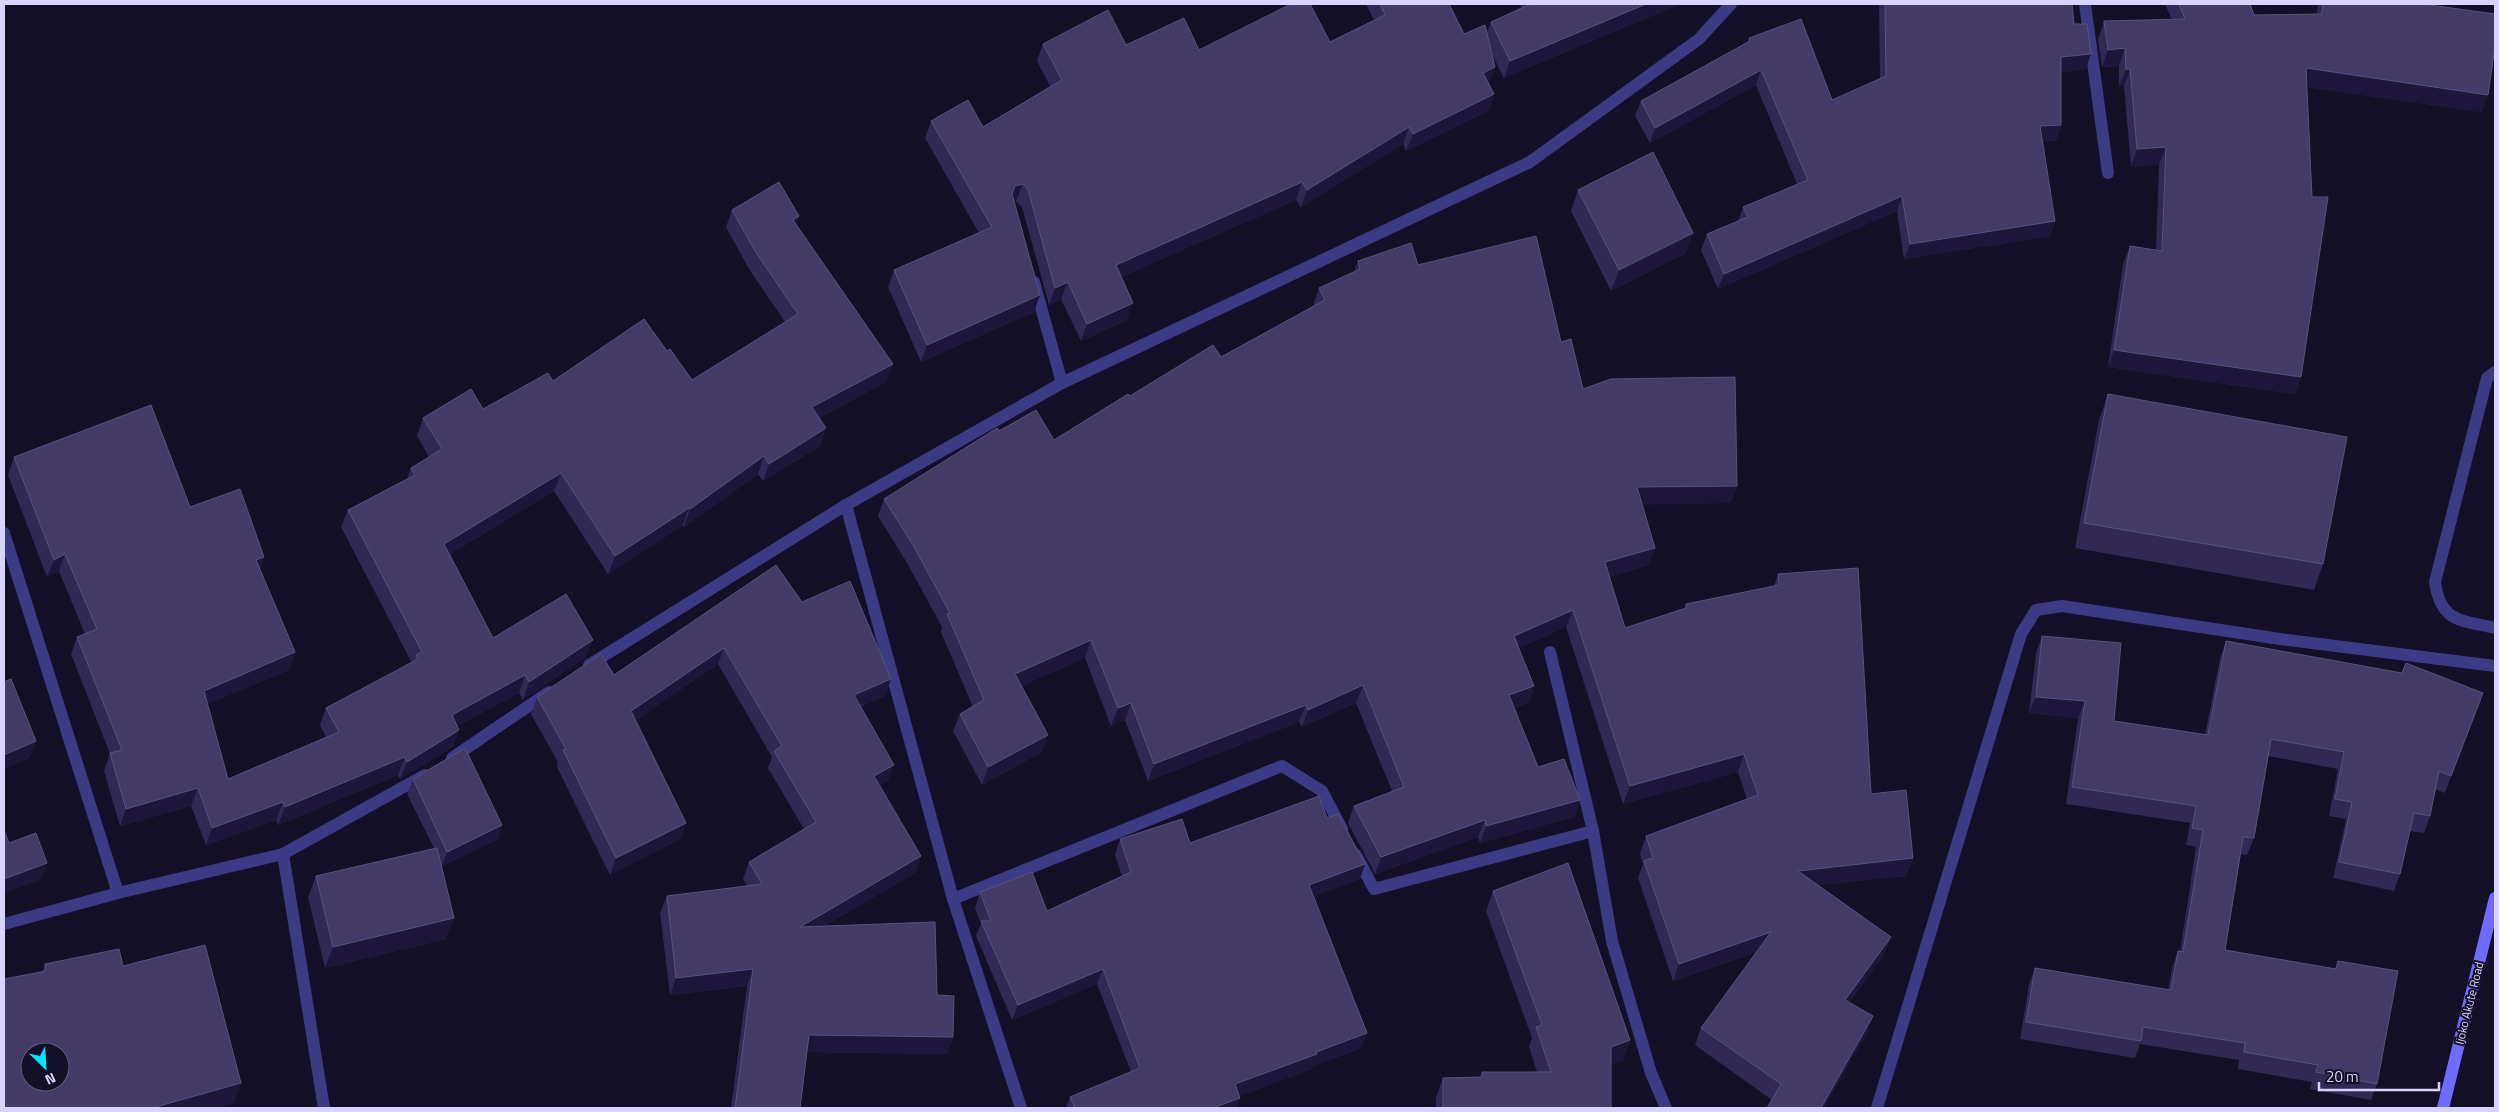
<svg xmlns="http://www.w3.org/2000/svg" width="2499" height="1112" font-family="'Titillium Web',sans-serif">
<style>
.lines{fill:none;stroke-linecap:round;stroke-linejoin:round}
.minor{stroke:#3d3a85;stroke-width:12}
.secondary{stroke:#6f6bff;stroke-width:12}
.wall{fill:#312854}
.shaded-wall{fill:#1d163a}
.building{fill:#433a66;stroke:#5a527e;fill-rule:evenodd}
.labels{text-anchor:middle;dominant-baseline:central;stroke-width:4;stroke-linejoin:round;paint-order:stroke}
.street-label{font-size:12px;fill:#d9d4ff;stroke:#130f26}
</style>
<rect width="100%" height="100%" fill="#130f26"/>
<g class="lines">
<g class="minor">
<polyline points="2085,4 2108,173"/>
<polyline points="1034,282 1062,383"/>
<path d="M2495,372L2487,378L2435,582C2441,623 2461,620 2495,628"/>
<polyline points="846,505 953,899 1021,1108"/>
<polyline points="4,533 118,893"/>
<polyline points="1550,652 1593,831 1612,941 1651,1073 1666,1108"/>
<polyline points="589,665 846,505 1062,383 1530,162 1699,39 1731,4"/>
<polyline points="452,758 549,692"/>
<polyline points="283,854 324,1108"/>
<polyline points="1356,855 1374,889 1593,831"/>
<polyline points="953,899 1282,766 1322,791 1342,829"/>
<polyline points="4,924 118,893 283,854 425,775"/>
<polyline points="1877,1108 2021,634 2036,610 2062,606 2280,639 2495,666"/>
</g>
<polyline class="secondary" points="2443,1108 2495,898"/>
</g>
<g class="wall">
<polygon points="1366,4 1449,4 1464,34 1487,32 1491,22 1521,8 1520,4 1680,4 1504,78 1492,54 1489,84 1494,94 1488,111 1406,151 1403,144 1301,207 1296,200 1121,277 1127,320 1081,341 1061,299 1049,305 1022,207 1016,201 1014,202 1040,295 1034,312 921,362 888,287 894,270 979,233 925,138 931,121 983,127 1050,86 1037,61 1043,44 1126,45 1199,50 1330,42 1374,20"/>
<polygon points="1879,4 2072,4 2074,24 2086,69 2061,72 2061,125 2056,141 2043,141 2055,221 2050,236 1904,259 1897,211 1718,289 1701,250 1707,234 1738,221 1743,207 1797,184 1756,85 1650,143 1635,116 1641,101 1748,42 1749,38 1832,100 1880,79"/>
<polygon points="2165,4 2250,4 2254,15 2317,14 2318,4 2423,4 2482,112 2307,87 2301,377 2295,394 2108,367 2123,264 2130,246 2156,250 2159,164 2131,167 2124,86 2119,86 2119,66 2102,67 2098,39 2104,21 2172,20"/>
<polygon points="1578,190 1686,253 1611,291 1571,211"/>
<polygon points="732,210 799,216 796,224 893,364 886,382 819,418 820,446 763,481 758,474 684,527 682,526 608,574 554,491 450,554 493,638 586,657 523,700 519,693 457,726 453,747 400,779 398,775 278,825 276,820 206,845 191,806 120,826 104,771 110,754 71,654 77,637 85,634 59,571 47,577 8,475 14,457 190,507 264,557 260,569 295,652 289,670 207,704 228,779 326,737 320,725 326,708 412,663 341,527 348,510 407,479 411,468 429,457 417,436 423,418 483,409 553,381 667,351 692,380 785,322 749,269 726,227"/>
<polygon points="1358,261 1418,265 1561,342 1583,389 1737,486 1730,503 1642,504 1649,565 1609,577 1625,628 1684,609 1686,604 1774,586 1778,574 1871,794 1913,858 1906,876 1818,885 1891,937 1884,954 1849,1003 1873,1016 1867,1033 1772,1100 1695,1045 1701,1028 1757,952 1673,981 1638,878 1643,864 1640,854 1646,836 1747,799 1738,772 1623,804 1566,627 1519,648 1534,686 1528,703 1514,708 1538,767 1580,800 1574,817 1480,843 1478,837 1375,874 1348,823 1354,806 1392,791 1356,703 1302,727 1299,722 1148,781 1125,720 1111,726 1085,658 1021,686 1042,752 982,785 953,731 960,714 973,707 941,632 942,627 907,563 878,516 884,499 999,431 1054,440 1130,396 1221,357 1313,306 1319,288 1354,272"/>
<polygon points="2108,394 2323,564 2314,590 2075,548 2099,420"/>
<polygon points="802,602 891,679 885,696 860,707 888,781 879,786 921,856 915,873 824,926 937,995 953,1037 947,1054 807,1052 800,1108 731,1108 747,986 670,995 660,913 667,896 747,886 743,879 749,862 804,829 768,768 772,757 718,664 636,720 686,823 680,839 610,875 557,767 558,762 531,714 537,697 614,675"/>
<polygon points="2042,636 2114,721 2205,735 2220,658 2226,641 2483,693 2445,793 2435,789 2430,816 2424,833 2410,831 2400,874 2394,891 2333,878 2346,819 2329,816 2338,769 2268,756 2254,838 2247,855 2241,854 2225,950 2335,969 2338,961 2377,1084 2371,1100 2310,1089 2312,1082 2238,1069 2239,1060 2140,1044 2135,1058 2020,1039 2029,985 2035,968 2168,990 2172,968 2178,951 2180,952 2196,847 2186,845 2190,823 2066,804 2078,718 2029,713 2036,653"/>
<polygon points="413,779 502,825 497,840 442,866 441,864 446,939 325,968 308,897 316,876 434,848 407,794"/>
<polygon points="1327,818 1365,864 1360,879 1314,896 1361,1048 1313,1066 1312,1069 1239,1096 1240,1098 1236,1108 1066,1108 1070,1097 1131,1072 1097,984 1012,1020 976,936 981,923 975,908 980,892 1047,911 1122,876 1115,855 1120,839 1190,843"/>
<polygon points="1493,891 1630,1040 1623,1060 1611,1064 1611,1108 1436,1108 1436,1097 1443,1078 1480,1077 1482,1072 1537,1072 1529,1046 1532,1038 1486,911"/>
<polygon points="45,964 123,966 234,1103 42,971"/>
</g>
<g class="shaded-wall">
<polygon points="1646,4 1680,4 1504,78 1510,61"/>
<polygon points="2125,48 2119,66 2102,67 2108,50"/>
<polygon points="2091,54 2086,69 2056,72 2061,57"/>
<polygon points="1495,67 1489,84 1483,73"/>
<polygon points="2306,68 2488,95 2482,112 2299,86"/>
<polygon points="2126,69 2130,69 2124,86 2119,86"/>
<polygon points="1761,70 1756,85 1650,143 1655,128"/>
<polygon points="1494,94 1488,111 1406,151 1413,134"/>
<polygon points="2061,125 2056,141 2035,141 2040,126"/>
<polygon points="1409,127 1403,144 1301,207 1307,190"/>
<polygon points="2166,147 2159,164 2131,167 2137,149"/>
<polygon points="1302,182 1296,200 1110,282 1116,265"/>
<polygon points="1023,184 1016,201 1009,203 1015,186"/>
<polygon points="1902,196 1897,211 1718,289 1724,274"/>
<polygon points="799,216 793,234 793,220"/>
<polygon points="2055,221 2050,236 1904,259 1910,244"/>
<polygon points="1693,233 1686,253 1611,291 1619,270"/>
<polygon points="1068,282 1061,299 1049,305 1055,288"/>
<polygon points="1040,295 1034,312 921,362 927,345"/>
<polygon points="1133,303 1127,320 1081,341 1087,324"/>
<polygon points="2114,350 2301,377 2295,394 2108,367"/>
<polygon points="893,364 886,382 806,425 812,407"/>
<polygon points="826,428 820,446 763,481 769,464"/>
<polygon points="764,456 758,474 684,527 690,509"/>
<polygon points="561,473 554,491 438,561 444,544"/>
<polygon points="1737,486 1730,503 1631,505 1637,487"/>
<polygon points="689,508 682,526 608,574 615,556"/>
<polygon points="1655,548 1649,565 1599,580 1605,562"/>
<polygon points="65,554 59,571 47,577 54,560"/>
<polygon points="264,557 258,574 256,560"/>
<polygon points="1573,610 1566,627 1508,653 1514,636"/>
<polygon points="593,640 586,657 523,700 529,682"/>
<polygon points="1091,640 1085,658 1008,692 1015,674"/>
<polygon points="724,648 718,664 625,728 631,711"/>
<polygon points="295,652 289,670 197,709 204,691"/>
<polygon points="525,675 519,693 446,732 452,715"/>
<polygon points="891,679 885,696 848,712 854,695"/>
<polygon points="1363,685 1356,703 1302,727 1308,710"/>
<polygon points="1534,686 1528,703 1503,713 1509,695"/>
<polygon points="2483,693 2477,710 2445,793 2451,776"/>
<polygon points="2036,697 2085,701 2078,718 2029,713"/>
<polygon points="1131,703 1125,720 1111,726 1118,708"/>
<polygon points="1306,705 1299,722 1148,781 1154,764"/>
<polygon points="459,730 453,747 400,779 407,762"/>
<polygon points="1048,735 1042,752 982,785 988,767"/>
<polygon points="36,741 30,758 4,769 4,755"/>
<polygon points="1744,754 1738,772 1623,804 1630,786"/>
<polygon points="405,757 398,775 278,825 285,807"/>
<polygon points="894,765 888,781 867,793 874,776"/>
<polygon points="198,788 191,806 120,826 126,809"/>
<polygon points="1580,800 1574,817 1480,843 1486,826"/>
<polygon points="283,802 276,820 206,845 212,828"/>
<polygon points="1485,820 1478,837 1375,874 1381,857"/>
<polygon points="686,823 680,839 610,875 616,858"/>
<polygon points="502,825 497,840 442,866 447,852"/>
<polygon points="921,856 915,873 793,944 800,927"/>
<polygon points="1913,858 1906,876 1792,888 1798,871"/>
<polygon points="47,863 41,880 4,893 4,879"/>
<polygon points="1365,864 1360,879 1304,900 1309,885"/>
<polygon points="454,918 446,939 325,968 333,947"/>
<polygon points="1771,932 1765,949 1673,981 1679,964"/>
<polygon points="1891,937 1884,954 1839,1017 1845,1000"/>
<polygon points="753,969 747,986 670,995 676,978"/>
<polygon points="1103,969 1097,984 1012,1020 1018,1005"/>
<polygon points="1873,1016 1867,1033 1824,1108 1821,1108"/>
<polygon points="1367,1033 1361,1048 1313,1066 1312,1069 1229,1100 1235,1084"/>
<polygon points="809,1035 953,1037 947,1054 803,1052"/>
<polygon points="1630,1040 1623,1060 1604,1066 1611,1047"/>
<polygon points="241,1083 234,1103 216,1108 151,1108"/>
<polygon points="1240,1098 1236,1108 1213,1108"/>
</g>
<g class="building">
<polygon points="1291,4 1310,4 1330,42 1385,15 1380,4 1449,4 1464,34 1485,25 1495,67 1483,73 1494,94 1413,134 1409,127 1307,190 1302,182 1116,265 1133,303 1087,324 1068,282 1055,288 1028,190 1023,184 1015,186 1012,194 1040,295 927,345 894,270 992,227 931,121 968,100 983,127 1062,80 1043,44 1108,10 1126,45 1184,18 1199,50"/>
<polygon points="1531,4 1646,4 1510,61 1491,22"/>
<polygon points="1885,4 2072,4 2074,24 2087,24 2091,54 2061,57 2061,125 2040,126 2055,221 1910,244 1902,196 1724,274 1707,234 1748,217 1743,207 1808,180 1761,70 1655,128 1641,101 1750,41 1749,38 1801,19 1832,100 1886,76"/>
<polygon points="2179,4 2250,4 2254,15 2322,14 2323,4 2423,4 2495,14 2495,46 2488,95 2306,68 2312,197 2328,197 2301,377 2114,350 2130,246 2162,251 2166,147 2137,149 2130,69 2126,69 2125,48 2108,50 2104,21 2185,19"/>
<polygon points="1653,152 1693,233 1619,270 1578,190"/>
<polygon points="779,182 799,216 793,220 893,364 812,407 826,428 769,464 764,456 690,509 689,508 615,556 561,473 444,544 493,638 566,594 593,640 529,682 525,675 452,715 459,730 407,762 405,757 285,807 283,802 212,828 198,788 126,809 110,753 122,750 77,637 97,629 65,554 54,560 14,457 151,405 190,507 240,489 264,557 256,560 295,652 204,691 228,779 339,732 326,708 418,659 416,655 422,652 348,510 415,475 411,468 442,449 423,418 471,389 483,409 548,373 553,381 644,319 667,351 670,349 692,380 798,314 755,251 732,210"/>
<polygon points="1536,236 1561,342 1571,339 1583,389 1611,379 1735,377 1737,486 1637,487 1655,548 1605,562 1625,628 1686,608 1686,604 1779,585 1778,574 1858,568 1871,794 1906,790 1913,858 1798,871 1891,937 1845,1000 1873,1016 1821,1108 1767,1108 1781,1084 1701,1028 1771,932 1679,964 1644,861 1653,858 1646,836 1758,795 1744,754 1630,786 1573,610 1514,636 1534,686 1509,695 1538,767 1564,759 1580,800 1486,826 1485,820 1381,857 1354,806 1404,787 1363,685 1308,710 1306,705 1154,764 1131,703 1118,708 1091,640 1015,674 1048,735 988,767 960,714 984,700 947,614 950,613 913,545 884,499 997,428 999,431 1036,410 1054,440 1128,394 1130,396 1213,345 1221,357 1325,300 1319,288 1360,269 1358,261 1411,243 1418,265"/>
<polygon points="2108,394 2347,437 2323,564 2084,523"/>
<polygon points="776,565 802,602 850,581 891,679 854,695 894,765 874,776 921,856 800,927 935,922 937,995 954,996 953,1037 809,1035 800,1108 735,1108 753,969 676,978 667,896 762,884 749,862 816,822 774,751 782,746 724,648 631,711 686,823 616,858 563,750 566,749 537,697 601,654 614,675"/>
<polygon points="2042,636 2121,643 2114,721 2208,735 2226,641 2402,673 2406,663 2483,693 2451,776 2439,771 2430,816 2414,813 2400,874 2339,862 2352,802 2335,799 2344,752 2271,739 2254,838 2243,837 2225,950 2336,969 2338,961 2398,971 2377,1084 2316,1072 2318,1065 2244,1052 2245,1043 2143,1027 2141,1041 2026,1022 2035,968 2171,990 2178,951 2183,952 2203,830 2192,828 2196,806 2072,787 2085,701 2036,697"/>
<polygon points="11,679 36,741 4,755 4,682"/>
<polygon points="465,748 502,825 447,852 413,779"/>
<polygon points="1319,796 1327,818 1338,814 1365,864 1309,885 1367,1033 1316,1052 1317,1054 1235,1084 1240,1098 1213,1108 1075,1108 1070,1097 1140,1068 1103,969 1018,1005 981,921 991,921 980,892 1032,872 1047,911 1131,872 1120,839 1182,819 1190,843"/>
<polygon points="4,830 9,843 36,833 47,863 4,879"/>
<polygon points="437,848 454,918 333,947 316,876"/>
<polygon points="1568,863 1630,1040 1611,1047 1611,1108 1443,1108 1443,1078 1482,1077 1482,1072 1551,1072 1536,1027 1542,1025 1493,891"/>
<path d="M205,945L241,1083L152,1108H4V979L46,971L45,964L119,949L123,966ZM30,1052H60V1082H30Z"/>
</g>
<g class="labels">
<g class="street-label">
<text transform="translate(2469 1003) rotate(-76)">Ijoko Akute Road</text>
</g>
</g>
<rect width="2499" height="1112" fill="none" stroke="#d9d4ff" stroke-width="10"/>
<g transform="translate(45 1067) rotate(155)"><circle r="24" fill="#130f26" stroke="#625e7d"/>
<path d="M0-4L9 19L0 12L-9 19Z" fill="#00e5ff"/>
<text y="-8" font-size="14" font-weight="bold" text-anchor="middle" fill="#d9d4ff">N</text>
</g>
<path d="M2319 1082v8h120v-8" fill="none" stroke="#d9d4ff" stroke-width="2.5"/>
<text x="2326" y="1082" font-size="15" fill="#d9d4ff" stroke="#130f26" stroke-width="4" paint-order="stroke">20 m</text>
</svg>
